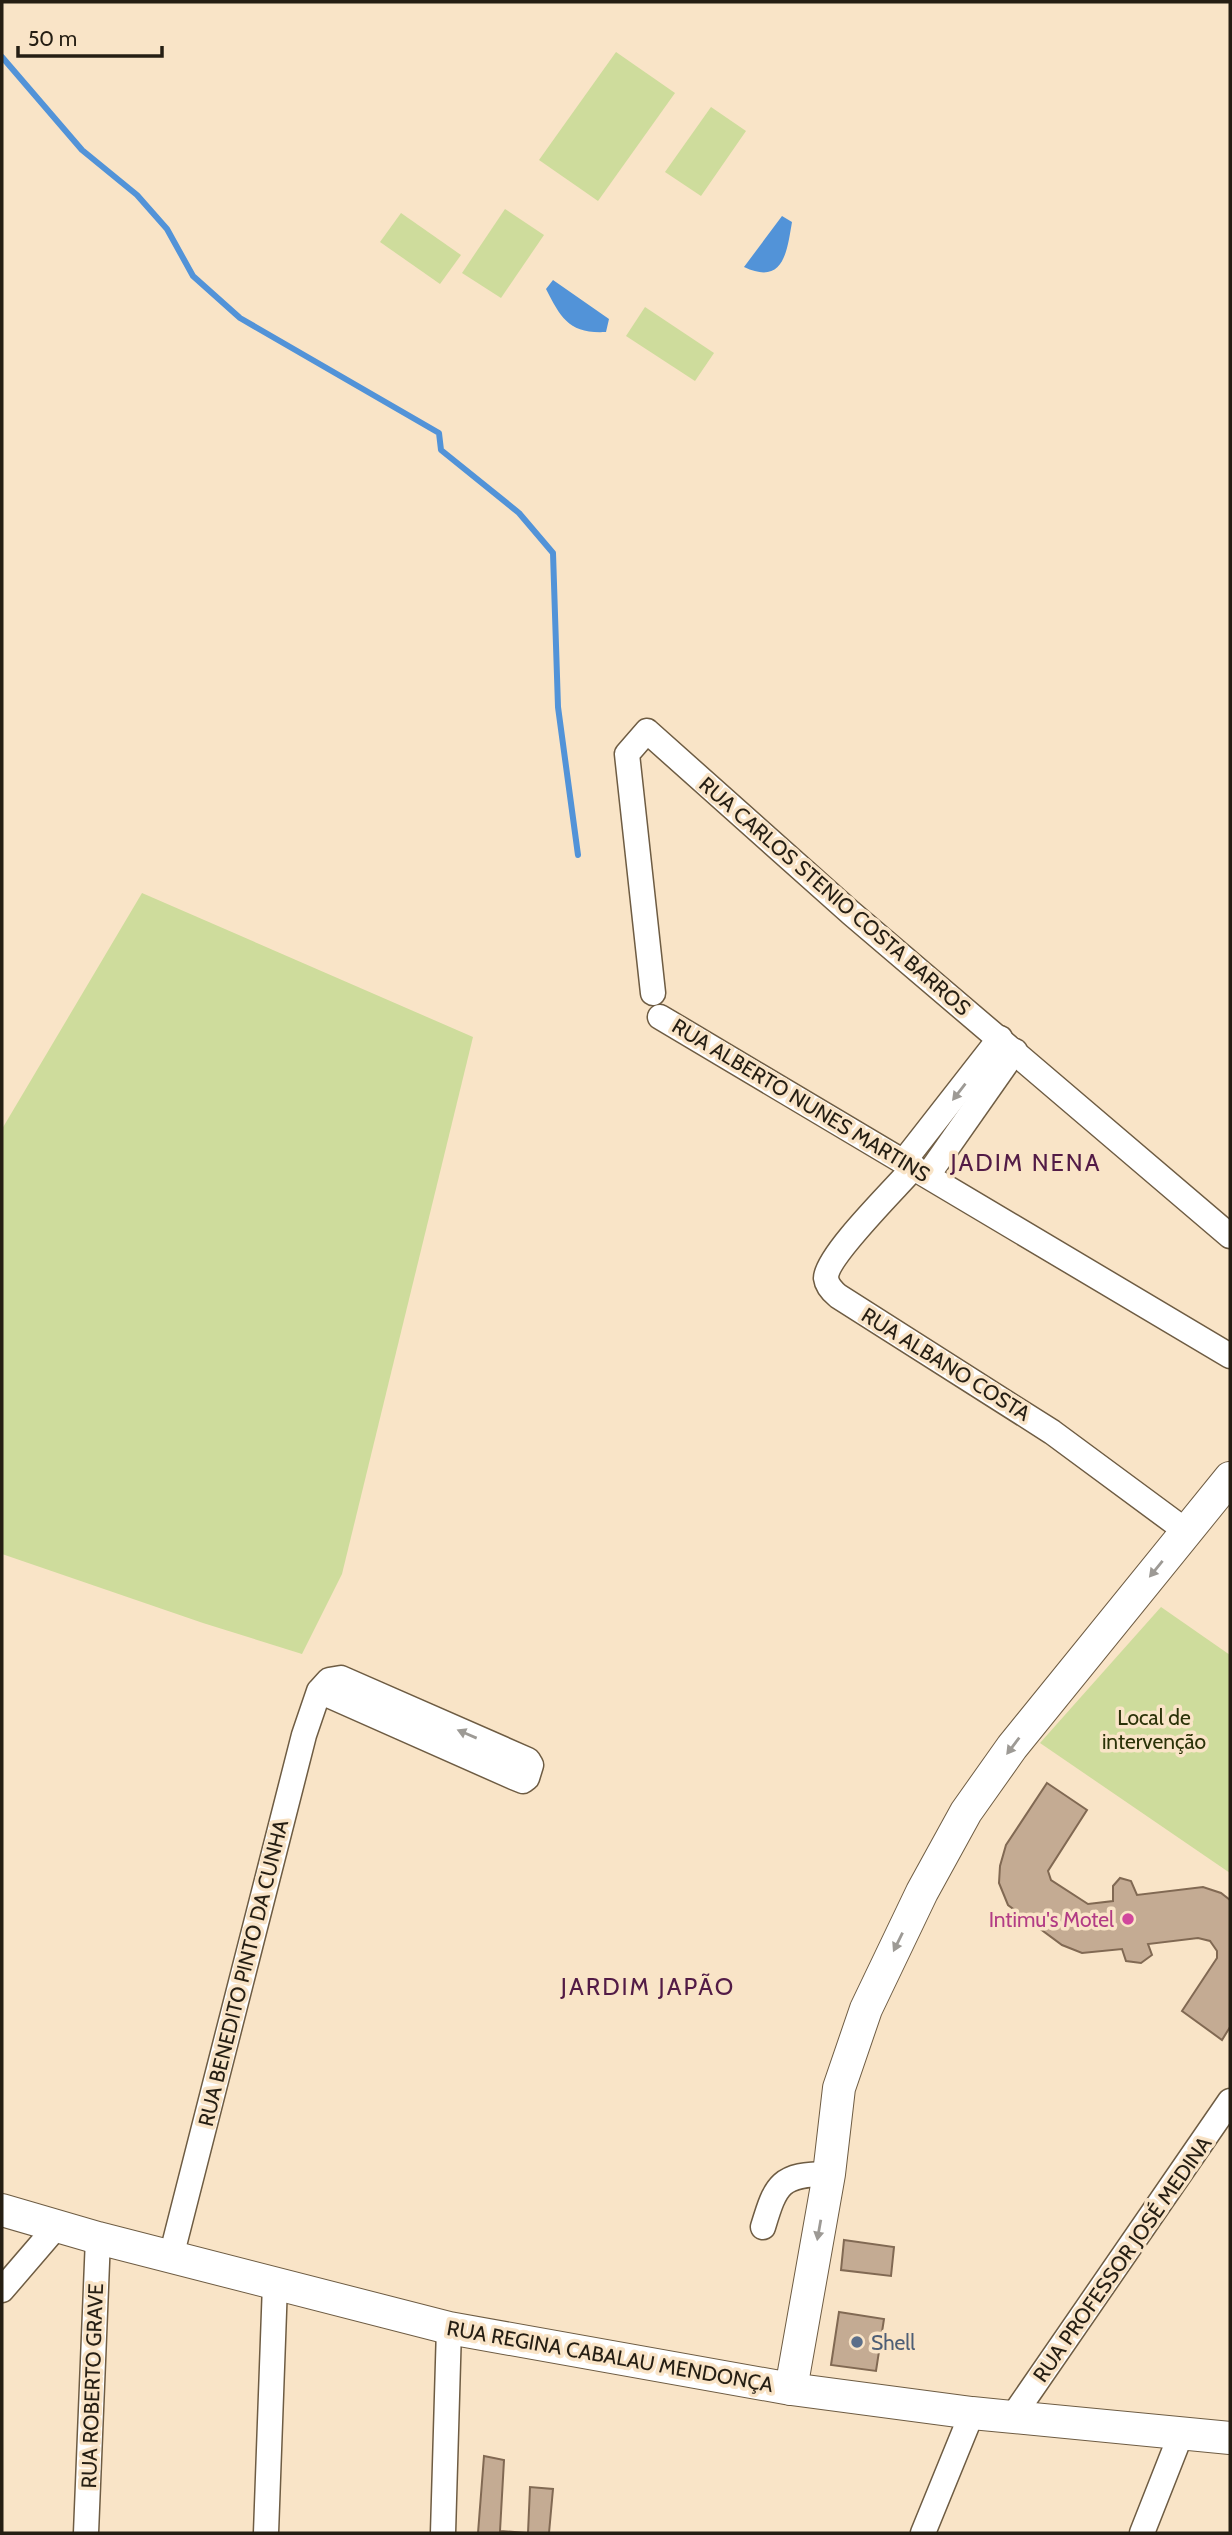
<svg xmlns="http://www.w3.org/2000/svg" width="1232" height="2535" font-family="Cabin,sans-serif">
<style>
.green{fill:#cedc9c}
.water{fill:#5293d8}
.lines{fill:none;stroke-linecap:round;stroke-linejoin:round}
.stream{stroke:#5293d8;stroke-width:6}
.building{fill:#c4ab93;stroke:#816953;stroke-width:2}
.minor-casing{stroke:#6e5c43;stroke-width:27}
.major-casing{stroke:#6e5c43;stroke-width:34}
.minor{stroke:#fff;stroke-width:24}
.major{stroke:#fff;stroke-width:32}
.oneway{fill:#9d9a95}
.hotel-dot{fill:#d1479c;stroke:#f9e4c7;stroke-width:2.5}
.service-dot{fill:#5c6f8a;stroke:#f9e4c7;stroke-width:2.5}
.labels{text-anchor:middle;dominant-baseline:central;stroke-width:7;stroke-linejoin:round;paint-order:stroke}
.street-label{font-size:21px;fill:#251e13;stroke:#f9e4c7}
.park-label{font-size:21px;fill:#2b3208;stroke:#f9e4c7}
.hotel-label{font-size:21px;fill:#b23c85;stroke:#f9e4c7;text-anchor:end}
.service-label{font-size:21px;fill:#4e5e75;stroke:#f9e4c7;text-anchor:start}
.quarter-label{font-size:24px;letter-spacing:2px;fill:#521b46;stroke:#f9e4c7}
</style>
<rect width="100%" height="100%" fill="#f9e4c7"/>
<g class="green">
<polygon points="616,52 675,93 598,201 539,160"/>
<polygon points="711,107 746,131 701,196 665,172"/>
<polygon points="505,209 544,235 501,298 462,273"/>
<polygon points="401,213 461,255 440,284 380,242"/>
<polygon points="645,307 714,353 695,381 626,336"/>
<polygon points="142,893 473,1037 342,1574 302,1654 203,1623 2,1554 2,1129"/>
<polygon points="1161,1607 1230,1655 1230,1873 1040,1743"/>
</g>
<g class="water">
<path d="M782,216L792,222C787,251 784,286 744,267Z"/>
<path d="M553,280L609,319L606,332C569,334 561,318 546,289Z"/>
</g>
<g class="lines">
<polyline class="stream" points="2,57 82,150 137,195 167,229 193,276 240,318 439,433 441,450 519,513 553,553 558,707 578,855"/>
</g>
<g class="building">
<polygon points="1047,1783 1087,1810 1048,1871 1051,1880 1088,1904 1113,1901 1113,1886 1120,1878 1131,1881 1137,1895 1203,1887 1221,1893 1230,1900 1230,2027 1222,2040 1182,2011 1217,1958 1217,1951 1210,1941 1198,1938 1148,1944 1152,1955 1141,1963 1126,1961 1122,1949 1082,1953 1062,1945 1008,1905 999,1883 1000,1866 1006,1845"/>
<polygon points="844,2240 894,2247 891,2276 841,2270"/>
<polygon points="839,2312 884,2319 876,2371 831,2365"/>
<polygon points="484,2456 504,2460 500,2531 528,2533 530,2487 553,2489 549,2533 478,2533"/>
</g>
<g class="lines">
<defs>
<g id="minor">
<polyline points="653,993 627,754 647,731 851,913 1230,1236"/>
<polyline points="660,1017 1230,1356"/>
<polyline points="904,1161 1000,1038"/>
<path d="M914,1167C897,1187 826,1256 826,1278C827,1286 832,1291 838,1296L1052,1432L1186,1531"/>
<polyline points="928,1175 1015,1051"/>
<path d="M763,2227C776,2184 780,2174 829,2174"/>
<polyline points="171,2257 304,1735 319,1691 329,1680 341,1678 528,1760 531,1765 527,1778 523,1781 513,1777 319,1691"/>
<polyline points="2,2290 57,2226"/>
<polyline points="1013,2416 1230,2101"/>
<polyline points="86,2533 98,2238"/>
<polyline points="266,2533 275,2284"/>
<polyline points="443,2533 449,2328"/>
<polyline points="923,2533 972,2413"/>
<polyline points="1142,2533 1181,2434"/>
</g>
<g id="major">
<polyline points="2,2210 98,2238 449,2328 791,2389 972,2413 1230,2438"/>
<polyline points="791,2389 829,2174 839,2088 866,2009 922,1892 966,1812 1012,1747 1230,1478"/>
</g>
</defs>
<use href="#minor" class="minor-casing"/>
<use href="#major" class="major-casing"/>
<use href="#minor" class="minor"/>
<use href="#major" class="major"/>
</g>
<defs><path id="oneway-solid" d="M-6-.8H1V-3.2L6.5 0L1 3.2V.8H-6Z" transform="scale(1.75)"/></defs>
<g class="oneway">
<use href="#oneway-solid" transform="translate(959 1092) rotate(128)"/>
<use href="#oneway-solid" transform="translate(1156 1569) rotate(129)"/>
<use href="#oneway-solid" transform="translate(467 1734) rotate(-157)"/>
<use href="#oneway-solid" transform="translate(1013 1746) rotate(127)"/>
<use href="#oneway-solid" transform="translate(898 1942) rotate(116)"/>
<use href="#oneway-solid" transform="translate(819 2230) rotate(100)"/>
</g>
<circle class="hotel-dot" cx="1128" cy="1919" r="7"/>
<circle class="service-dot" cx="857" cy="2342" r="7"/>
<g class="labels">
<g class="street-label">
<text transform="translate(835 896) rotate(41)">RUA CARLOS STENIO COSTA BARROS</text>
<text transform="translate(801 1100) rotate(31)">RUA ALBERTO NUNES MARTINS</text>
<text transform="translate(946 1364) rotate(32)">RUA ALBANO COSTA</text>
<text transform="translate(243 1973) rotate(-76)">RUA BENEDITO PINTO DA CUNHA</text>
<text transform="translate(1122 2259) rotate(-55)">RUA PROFESSOR JOSÉ MEDINA</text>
<text transform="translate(610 2356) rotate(10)">RUA REGINA CABALAU MENDONÇA</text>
<text transform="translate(92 2386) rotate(-88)">RUA ROBERTO GRAVE</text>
</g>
<g class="park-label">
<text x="1154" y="1717">Local de<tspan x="1154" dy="24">intervenção</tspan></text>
</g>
<g class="hotel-label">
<text x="1114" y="1919">Intimu's Motel</text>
</g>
<g class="service-label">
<text x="871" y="2342">Shell</text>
</g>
<g class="quarter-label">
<text x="1026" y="1162">JADIM NENA</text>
<text x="648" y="1986">JARDIM JAPÃO</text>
</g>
</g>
<rect width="1232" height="2535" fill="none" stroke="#251e13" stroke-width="7"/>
<path d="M18 46v10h144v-10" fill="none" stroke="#251e13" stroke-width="3.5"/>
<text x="28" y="46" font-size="21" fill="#251e13" stroke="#f9e4c7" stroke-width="5" paint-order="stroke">50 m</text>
</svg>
